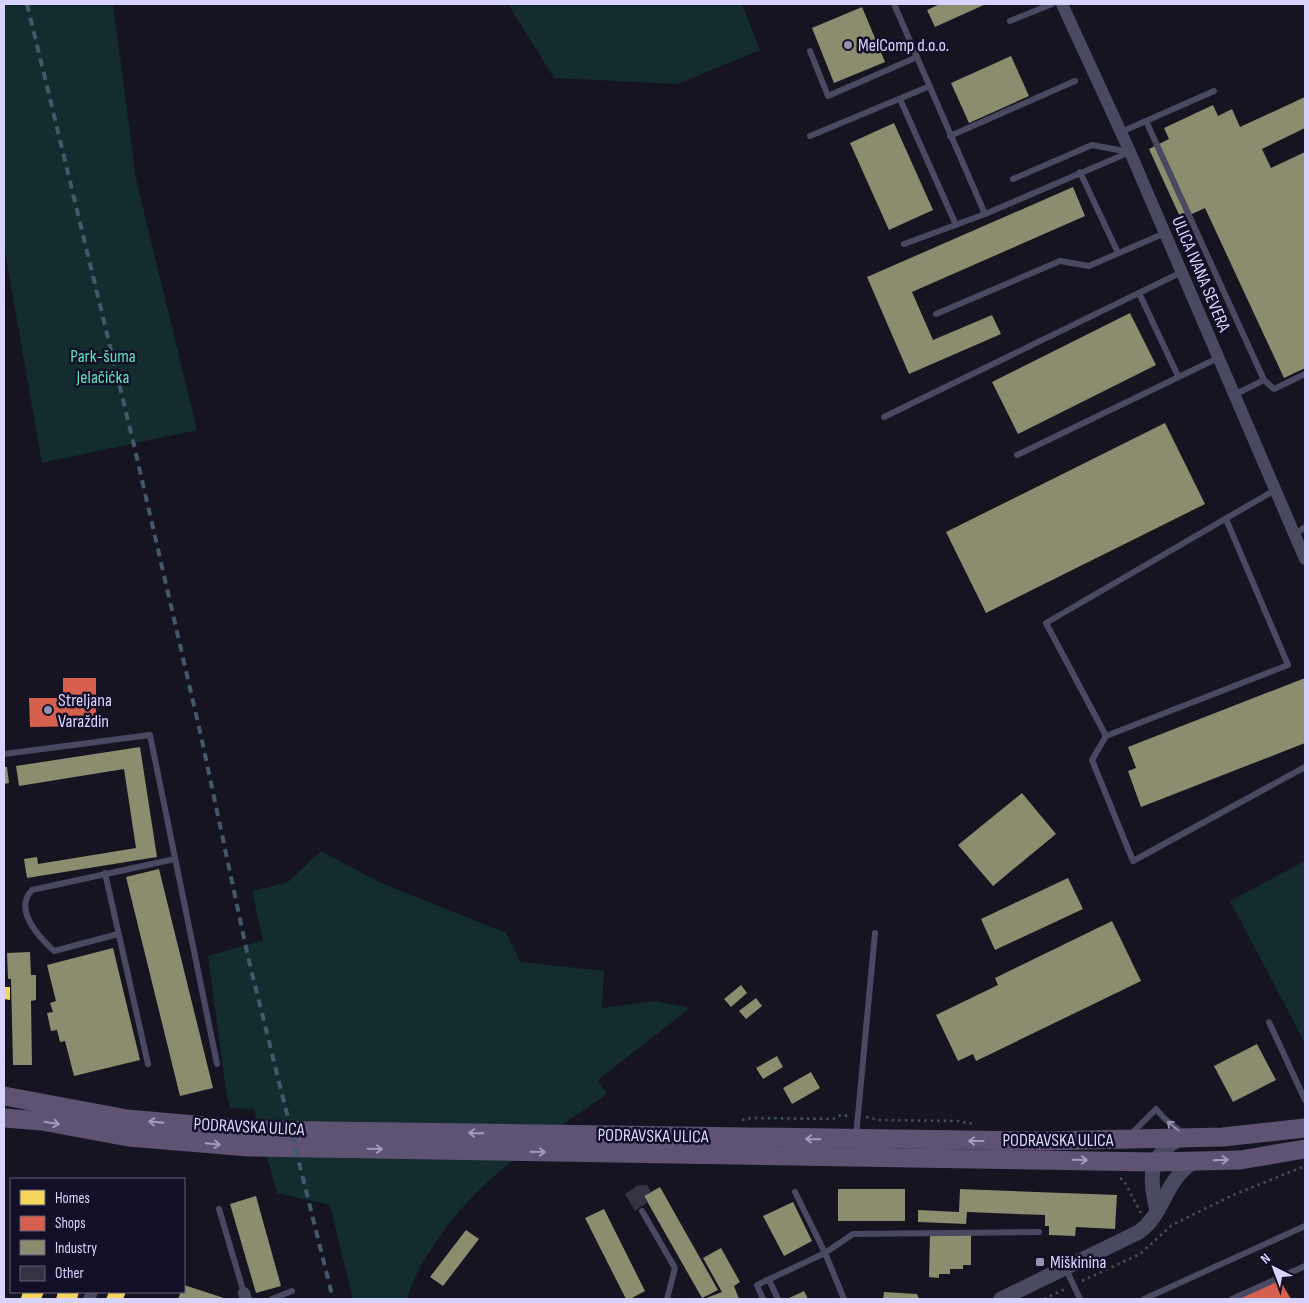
<svg xmlns="http://www.w3.org/2000/svg" width="1309" height="1303" font-family="'Sofia Sans Condensed',sans-serif">
<style>
.green{fill:#132c2d}
.homes{fill:#f6d55c}
.shops{fill:#d6604d}
.industry{fill:#8c8c6e}
.building{fill:#343243}
.lines{fill:none;stroke-linecap:round;stroke-linejoin:round}
.path{stroke:#44505f;stroke-width:2.5;stroke-dasharray:2.5 4;stroke-linecap:butt}
.service{stroke:#4a4962;stroke-width:6}
.minor{stroke:#4a4962;stroke-width:12}
.tertiary{stroke:#4a4962;stroke-width:15}
.primary{stroke:#5e5373;stroke-width:19}
.rail{stroke:#43596b;stroke-width:4;stroke-dasharray:8 6;stroke-linecap:butt}
.oneway{stroke:#a29ac0}
.oneway2{stroke:#928eb0}
.poi-dot{fill:#9591b1;stroke:#130f26;stroke-width:2}
.labels{text-anchor:middle;dominant-baseline:central;stroke-width:5;stroke-linejoin:round;paint-order:stroke}
.poi-label{font-size:18px;fill:#d9d4ff;stroke:#130f26;text-anchor:start}
.street-label{font-size:18px;fill:#d9d4ff;stroke:#130f26}
.park-label{font-size:18px;fill:#5fe0c0;stroke:#130f26}
</style>
<rect width="100%" height="100%" fill="#161421"/>
<g class="green">
<polygon points="4,4 113,4 136,179 197,430 42,463 4,245"/>
<polygon points="508,4 742,4 760,50 678,84 554,78"/>
<path d="M321,851L381,883L506,933L521,962L604,971L602,1008L655,1001L690,1008L598,1080L607,1094C541,1140 478,1176 434,1245C423,1261 412,1280 407,1299H353L330,1205L277,1193L254,1109L230,1108L226,1091L208,956L263,940L252,891L288,882Z"/>
<polygon points="1305,861 1305,1043 1230,901"/>
</g>
<g class="homes">
<polygon points="4,987 10,987 10,1000 4,999"/>
<polygon points="23,1292 44,1292 41,1299 21,1298"/>
<polygon points="58,1292 79,1292 77,1299 56,1299"/>
<polygon points="109,1292 126,1292 123,1299 106,1299"/>
</g>
<g class="shops">
<polygon points="63,678 96,678 96,726 30,727 29,698 63,698"/>
<polygon points="1280,1280 1291,1299 1238,1299"/>
</g>
<g class="industry">
<polygon points="940,4 986,4 935,27 927,10"/>
<polygon points="862,7 885,62 834,83 812,28"/>
<polygon points="1011,56 1029,96 969,123 951,83"/>
<polygon points="1305,97 1305,128 1262,149 1271,168 1305,152 1305,368 1284,378 1205,208 1181,219 1149,149 1169,139 1164,128 1213,105 1218,116 1232,109 1240,127"/>
<polygon points="894,123 933,210 889,230 850,143"/>
<polygon points="1073,187 1085,216 912,292 933,340 992,315 1001,334 909,374 867,277"/>
<polygon points="1130,313 1156,365 1018,434 992,382"/>
<polygon points="1165,423 1205,504 986,613 946,532"/>
<polygon points="1305,678 1305,743 1141,807 1128,771 1136,768 1128,747"/>
<polygon points="140,747 157,857 27,878 24,859 37,857 38,864 136,848 124,769 19,786 16,766"/>
<polygon points="4,767 7,767 9,783 4,784"/>
<polygon points="1022,793 1056,834 993,886 958,845"/>
<polygon points="159,869 213,1088 180,1096 126,877"/>
<polygon points="1068,878 1083,909 995,950 981,919"/>
<polygon points="1112,921 1141,981 976,1061 973,1054 958,1061 936,1015 998,985 995,978"/>
<polygon points="113,948 140,1060 74,1076 65,1041 60,1042 57,1030 51,1031 47,1013 53,1012 50,1003 56,1001 47,965"/>
<polygon points="30,952 31,975 36,975 36,1000 31,1001 32,1065 13,1065 11,979 8,979 7,953"/>
<polygon points="741,985 747,993 731,1007 724,999"/>
<polygon points="756,998 762,1006 746,1019 739,1011"/>
<polygon points="1257,1044 1276,1080 1233,1102 1214,1066"/>
<polygon points="777,1056 783,1067 763,1079 756,1068"/>
<polygon points="811,1072 820,1088 792,1104 783,1088"/>
<polygon points="660,1187 718,1290 702,1298 644,1196"/>
<rect x="838" y="1189" width="67" height="32"/>
<polygon points="960,1189 1117,1195 1115,1229 1076,1227 1075,1236 1049,1235 1049,1226 1045,1226 1045,1215 967,1212 966,1224 918,1222 918,1210 959,1212"/>
<polygon points="256,1196 281,1286 256,1293 230,1204"/>
<polygon points="793,1202 812,1241 784,1256 763,1216"/>
<polygon points="604,1209 645,1291 630,1299 626,1299 585,1218"/>
<polygon points="466,1230 479,1239 443,1286 430,1277"/>
<polygon points="930,1233 971,1234 971,1265 963,1265 963,1269 950,1269 950,1274 939,1274 939,1278 929,1277"/>
<polygon points="721,1248 740,1282 734,1286 739,1299 704,1299 722,1292 703,1258"/>
<polygon points="184,1285 227,1299 178,1299 181,1292 184,1292"/>
<polygon points="804,1291 808,1299 787,1299"/>
<polygon points="884,1292 917,1294 919,1299 883,1299"/>
</g>
<polygon class="building" points="638,1185 647,1185 651,1192 644,1196 648,1202 635,1211 625,1194"/>
<g class="lines">
<g class="path">
<polyline points="866,1117 880,1120 958,1121 974,1124"/>
<polyline points="742,1120 751,1118 833,1119 841,1115 850,1116"/>
<polyline points="1120,1178 1124,1181 1141,1213"/>
<polyline points="1082,1281 1140,1254 1172,1225 1233,1195 1305,1166"/>
<polyline points="1044,1299 1065,1289"/>
</g>
<g class="service">
<polyline points="894,4 985,214 1130,152"/>
<polyline points="1010,21 1052,4"/>
<polyline points="810,51 828,96 917,57"/>
<polyline points="900,99 956,225"/>
<polyline points="1146,121 1264,380"/>
<polyline points="1121,132 1214,91"/>
<polyline points="810,136 930,86"/>
<polyline points="950,136 1075,81"/>
<polyline points="1080,172 1118,253"/>
<polyline points="1013,179 1092,145 1129,152"/>
<polyline points="904,244 985,214"/>
<polyline points="1139,293 1178,376"/>
<polyline points="936,314 1060,261 1089,266 1165,233"/>
<polyline points="1234,395 1264,380 1274,389 1305,374"/>
<polyline points="884,417 1182,272"/>
<polyline points="1017,455 1218,358"/>
<polyline points="1226,519 1288,665 1106,736 1046,623 1275,490"/>
<polyline points="1294,535 1305,527"/>
<polyline points="1106,736 1092,760 1133,861 1305,767"/>
<polyline points="4,754 150,735 217,1064"/>
<polyline points="105,873 148,1064"/>
<path d="M118,934L54,951C39,937 13,910 32,890L175,859"/>
<polyline points="1269,1022 1305,1100"/>
<polyline points="1131,1134 1156,1109 1165,1119 1183,1133"/>
<polyline points="856,1136 875,933"/>
<polyline points="795,1192 825,1253 853,1234 1039,1232"/>
<polyline points="219,1209 244,1293"/>
<polyline points="642,1211 675,1268 667,1299"/>
<polyline points="1066,1269 1080,1299"/>
<polyline points="769,1280 778,1299"/>
<polyline points="272,1299 292,1291"/>
<polyline points="763,1299 757,1285 825,1253 844,1299"/>
<polyline points="1144,1299 1305,1226"/>
<polyline points="1232,1299 1305,1266"/>
</g>
<g class="minor">
<polyline points="1062,4 1130,152 1305,559"/>
<polyline points="244,1293 246,1299"/>
<polyline points="89,1299 92,1292"/>
</g>
<g class="tertiary">
<path d="M1157,1211C1150,1178 1146,1158 1179,1139"/>
<path d="M1001,1299L1139,1232C1166,1212 1163,1181 1195,1161"/>
</g>
<g class="primary">
<polyline points="4,1096 127,1119 251,1130 1042,1141 1223,1137 1305,1128"/>
<polyline points="4,1118 42,1121 128,1137 249,1147 1155,1162 1240,1160 1305,1149"/>
</g>
<polyline class="rail" points="27,4 133,441 201,736 248,957 333,1299"/>
</g>
<defs><path id="oneway-shaft" d="M-6 0H5M1.5-3L5.5 0L1.5 3" fill="none" stroke-width="1.6" stroke-linecap="round" stroke-linejoin="round" transform="scale(1.25)"/></defs>
<g class="oneway">
<use href="#oneway-shaft" transform="translate(156 1122) rotate(-175)"/>
<use href="#oneway-shaft" transform="translate(52 1123) rotate(10)"/>
<use href="#oneway-shaft" transform="translate(476 1133) rotate(-179)"/>
<use href="#oneway-shaft" transform="translate(813 1139) rotate(-179)"/>
<use href="#oneway-shaft" transform="translate(976 1141) rotate(-180)"/>
<use href="#oneway-shaft" transform="translate(213 1144) rotate(5)"/>
<use href="#oneway-shaft" transform="translate(375 1149) rotate(1)"/>
<use href="#oneway-shaft" transform="translate(538 1152) rotate(1)"/>
<use href="#oneway-shaft" transform="translate(1080 1160) rotate(1)"/>
<use href="#oneway-shaft" transform="translate(1221 1160) rotate(-2)"/>
</g>
<use class="oneway2" href="#oneway-shaft" transform="translate(1173 1126) rotate(-141)"/>
<g class="poi-dot">
<circle cx="848" cy="45" r="5"/>
<circle cx="48" cy="710" r="5"/>
<rect x="1035" y="1257" width="10" height="10" rx="2.5"/>
</g>
<g class="labels">
<g class="poi-label">
<text x="858" y="45">MelComp d.o.o.</text>
<text x="58" y="700">Streljana<tspan x="58" dy="21">Varaždin</tspan></text>
<text x="1050" y="1262">Miškinina</text>
</g>
<g class="street-label">
<text transform="translate(1201 274) rotate(67)">ULICA IVANA SEVERA</text>
<text transform="translate(249 1127) rotate(3)">PODRAVSKA ULICA</text>
<text transform="translate(653 1136) rotate(1)">PODRAVSKA ULICA</text>
<text x="1058" y="1140">PODRAVSKA ULICA</text>
</g>
<g class="park-label">
<text x="103" y="356">Park-šuma<tspan x="103" dy="21">Jelačićka</tspan></text>
</g>
</g>
<rect width="1309" height="1303" fill="none" stroke="#d9d4ff" stroke-width="10"/>
<rect x="10" y="1178" width="175" height="115" fill="#130f26" stroke="#625e7d"/>
<rect x="20" y="1190" width="25" height="15" fill="#f6d55c" stroke="#625e7d"/>
<text x="55" y="1203" font-size="15" fill="#d9d4ff">Homes</text>
<rect x="20" y="1216" width="25" height="15" fill="#d6604d" stroke="#625e7d"/>
<text x="55" y="1228" font-size="15" fill="#d9d4ff">Shops</text>
<rect x="20" y="1240" width="25" height="15" fill="#8c8c6e" stroke="#625e7d"/>
<text x="55" y="1253" font-size="15" fill="#d9d4ff">Industry</text>
<rect x="20" y="1266" width="25" height="15" fill="#343243" stroke="#625e7d"/>
<text x="55" y="1278" font-size="15" fill="#d9d4ff">Other</text>
<g transform="translate(1274 1268) rotate(318)" stroke="#130f26" stroke-width="4" paint-order="stroke">
<path d="M0-4L9 19L0 12L-9 19Z" fill="#d9d4ff"/>
<text y="-8" font-size="14" font-weight="bold" text-anchor="middle" fill="#d9d4ff">N</text>
</g>
</svg>
